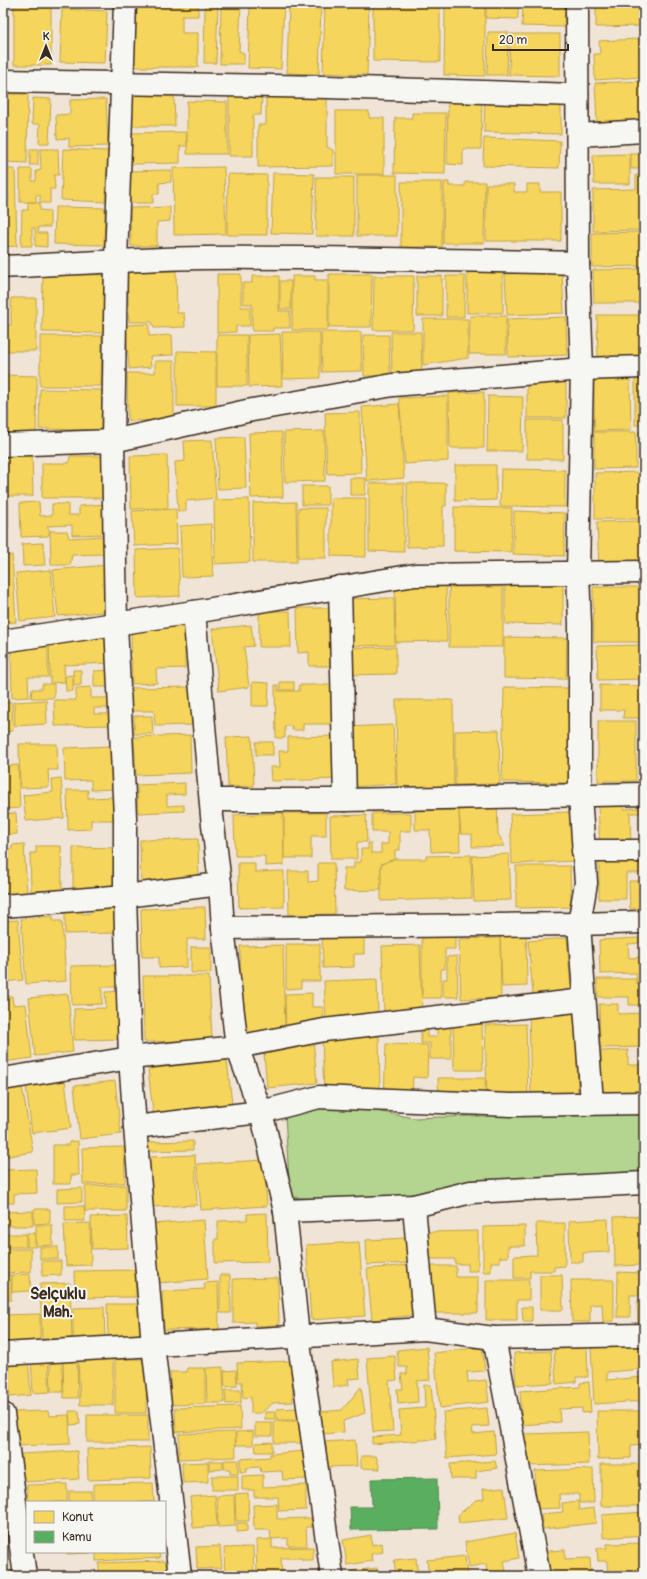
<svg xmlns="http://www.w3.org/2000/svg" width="647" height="1579" font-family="Pangolin,sans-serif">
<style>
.green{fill:#b3d590;stroke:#778057}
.homes{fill:#f6d55c;stroke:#bea249}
.public{fill:#5aae61;stroke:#51864d}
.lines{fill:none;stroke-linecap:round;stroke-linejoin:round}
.minor-casing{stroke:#3b2a1e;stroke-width:25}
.minor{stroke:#f6f6f2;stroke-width:22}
.labels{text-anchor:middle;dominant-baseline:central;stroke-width:4;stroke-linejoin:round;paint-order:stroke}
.district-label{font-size:16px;font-weight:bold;fill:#3b2a1e;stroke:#f6f6f2}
</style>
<rect width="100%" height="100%" fill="#f0e4d6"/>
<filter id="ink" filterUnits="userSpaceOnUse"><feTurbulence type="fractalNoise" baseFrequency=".025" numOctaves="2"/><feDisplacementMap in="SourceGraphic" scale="8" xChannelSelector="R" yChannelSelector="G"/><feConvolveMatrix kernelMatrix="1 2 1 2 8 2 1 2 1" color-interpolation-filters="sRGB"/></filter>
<g filter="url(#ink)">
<polygon class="green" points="344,1105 414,1118 644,1110 644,1172 385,1203 290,1197 285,1115 311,1107"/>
<g class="homes">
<polygon points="3,3 8,3 5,69 3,69"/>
<rect x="14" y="3" width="37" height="62"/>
<polygon points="135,3 198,3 198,16 182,16 182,33 198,33 198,67 134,67"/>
<polygon points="205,3 218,3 216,63 204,63"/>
<polygon points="221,3 241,3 239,51 244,53 244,64 220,64"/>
<polygon points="250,3 284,3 281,69 248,68"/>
<polygon points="325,3 369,4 367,75 323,73"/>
<polygon points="373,3 440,3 440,62 373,61"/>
<polygon points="486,3 518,3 518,19 486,18"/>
<polygon points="523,3 565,3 564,27 522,26"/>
<polygon points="596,3 644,3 644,26 596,27"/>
<polygon points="289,4 321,6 319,74 287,73"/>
<polygon points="445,5 485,6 485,76 444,75"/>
<polygon points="62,9 107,11 105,63 60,62"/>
<polygon points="488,32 508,32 507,75 487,75"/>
<polygon points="510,34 560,34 560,76 509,75"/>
<polygon points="639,39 641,77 595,80 594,54 600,54 599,41"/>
<polygon points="643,81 644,121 597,123 595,83"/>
<polygon points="7,94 28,94 27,163 6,162"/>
<polygon points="229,94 262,94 261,115 253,115 253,156 229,156"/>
<polygon points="131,95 174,95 175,126 131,126"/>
<polygon points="327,96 327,147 333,150 333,166 258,167 258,125 266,125 266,97"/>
<polygon points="33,98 51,99 49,143 39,143 40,124 32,124"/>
<polygon points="485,98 561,100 561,134 484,132"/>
<polygon points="106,99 108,146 69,147 69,138 57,139 56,115 70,114 70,100"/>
<polygon points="448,99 482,99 481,149 463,149 463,165 447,164"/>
<polygon points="187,101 227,102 227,154 187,154"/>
<polygon points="336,111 369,111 369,118 384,118 384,174 336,174"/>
<polygon points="412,113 446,113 445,174 394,173 395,118 412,118"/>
<polygon points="186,132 187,146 180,146 180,163 131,164 130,133"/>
<polygon points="484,138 560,141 559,168 483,166"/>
<rect x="30" y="149" width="8" height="16"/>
<polygon points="40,149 58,149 59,175 54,175 55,189 50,189 50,203 40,203 40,195 36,195 36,202 20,202 20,169 32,169 32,181 36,181 36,171 41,170"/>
<polygon points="63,149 108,151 105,202 61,200"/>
<polygon points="630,154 630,184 594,184 593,155"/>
<rect x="631" y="154" width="13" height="15"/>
<polygon points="224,167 226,234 174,235 173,168"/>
<polygon points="3,169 15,169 17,246 3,247"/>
<polygon points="171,170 171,182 159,183 159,194 153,194 153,203 129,203 129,171"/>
<polygon points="273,173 314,174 312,234 271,233"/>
<polygon points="228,174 267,175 267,235 227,235"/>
<rect x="357" y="175" width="40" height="61"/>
<polygon points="636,175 644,175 644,230 593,231 593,190 636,189"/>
<rect x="316" y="177" width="38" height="59"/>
<rect x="401" y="182" width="41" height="65"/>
<polygon points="444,182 449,182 449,186 465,186 465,182 485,182 484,243 443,243"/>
<polygon points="486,184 514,184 514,192 527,192 527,184 540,184 540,192 561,192 561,241 486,241"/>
<polygon points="28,202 40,203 40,210 50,211 50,227 38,227 38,233 47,233 47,247 35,246 35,228 32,228 32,246 21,246 22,210 28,210"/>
<polygon points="55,207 105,208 104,245 54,244"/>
<polygon points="170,207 170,221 157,222 157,246 131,246 130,208"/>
<polygon points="644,232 644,266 592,267 592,233"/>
<rect x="467" y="269" width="36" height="44"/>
<polygon points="644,269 644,303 594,303 593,270"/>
<polygon points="176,271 177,313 184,313 185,327 154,328 152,322 129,322 127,272"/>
<polygon points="562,272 564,313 507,315 505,274"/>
<polygon points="43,274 104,275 103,333 42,332"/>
<polygon points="217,274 241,274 241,307 250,307 250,326 236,326 236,332 217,333"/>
<polygon points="329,274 372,274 371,327 329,327"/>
<polygon points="3,275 6,275 7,299 3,299"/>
<polygon points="252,276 279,276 279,311 290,311 290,328 273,328 273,331 252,331 252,304 243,304 243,283 252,283"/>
<polygon points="292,276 315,276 315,280 328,280 328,330 292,330"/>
<polygon points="374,276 414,276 413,330 373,330"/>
<rect x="417" y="276" width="25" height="40"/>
<polygon points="446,276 465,276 464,317 446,317"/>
<rect x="280" y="281" width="11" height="28"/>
<polygon points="11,298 36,298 36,351 3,351 3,325 11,325"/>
<polygon points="597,315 644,315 644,357 598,358"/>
<polygon points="470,316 506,316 506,354 469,354"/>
<polygon points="566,317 567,355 508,357 507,319"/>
<polygon points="423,319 468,319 468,358 423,365"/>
<polygon points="149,324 149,336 172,335 173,355 150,356 151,367 129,369 126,325"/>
<polygon points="282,332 320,332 320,378 283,379"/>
<polygon points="321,332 361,332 362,371 322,372"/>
<polygon points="391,332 421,332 422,376 392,376"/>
<polygon points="280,334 282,386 249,387 248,335"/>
<rect x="217" y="335" width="30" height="51"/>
<polygon points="363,335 389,335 390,376 364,376"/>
<polygon points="40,336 102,336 101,386 40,386"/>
<polygon points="177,351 216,352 216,406 177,406"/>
<polygon points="155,361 174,361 174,420 128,421 127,373 155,373"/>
<polygon points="3,375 37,376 36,436 3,435"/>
<rect x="635" y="375" width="9" height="50"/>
<polygon points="594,376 630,376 631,430 594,431"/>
<rect x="527" y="378" width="39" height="40"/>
<polygon points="40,389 102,390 101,430 39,429"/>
<polygon points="484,392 484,448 450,448 449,393"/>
<polygon points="448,396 448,461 405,464 399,398"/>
<polygon points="488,396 523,397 522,451 487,451"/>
<polygon points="399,404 404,478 367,481 362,407"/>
<polygon points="360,412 361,473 327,474 325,413"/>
<rect x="527" y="420" width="36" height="39"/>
<polygon points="324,431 325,481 285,482 284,432"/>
<polygon points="282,432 283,497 251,498 249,433"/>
<polygon points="594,432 636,432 636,468 594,469"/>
<rect x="639" y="432" width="5" height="37"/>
<polygon points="244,437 246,488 218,489 216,438"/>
<polygon points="212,440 216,498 186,501 186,511 178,511 175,462 185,461 184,441"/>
<polygon points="3,452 32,452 33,496 3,496"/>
<polygon points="167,455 168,508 131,509 130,456"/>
<polygon points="70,456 102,456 102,498 42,498 42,463 69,463"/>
<polygon points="455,465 496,465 496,500 455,501"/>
<polygon points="501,469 565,470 565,507 500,506"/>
<polygon points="644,472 644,519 595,519 595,473"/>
<polygon points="350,478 366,478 365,495 350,495"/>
<polygon points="369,483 404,483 404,552 369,551"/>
<polygon points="407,483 446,483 446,506 443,506 443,546 407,547"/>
<rect x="302" y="486" width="26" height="19"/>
<polygon points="331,498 366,498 366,557 331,556"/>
<polygon points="249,499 250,562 215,564 214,500"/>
<rect x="3" y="502" width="5" height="24"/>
<polygon points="39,502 40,516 52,515 52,504 68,504 68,515 79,515 79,506 107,504 108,534 72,535 72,525 47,526 50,531 48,536 21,537 20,503"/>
<polygon points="296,502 297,562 253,562 253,503"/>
<polygon points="454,507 512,508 511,552 454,551"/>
<rect x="298" y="508" width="28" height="50"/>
<polygon points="176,509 177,544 134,546 132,511"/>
<polygon points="514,511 565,513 564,556 513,554"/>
<polygon points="644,521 644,565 599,567 597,522"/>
<polygon points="211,524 213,576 182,577 180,526"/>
<rect x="3" y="528" width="4" height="23"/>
<polygon points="50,531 67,531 69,538 104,536 104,554 72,555 70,565 51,565"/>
<polygon points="43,543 45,565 23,566 22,544"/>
<polygon points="178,548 180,596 137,598 136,550"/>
<polygon points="12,555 16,622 3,623 3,556"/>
<polygon points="107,565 112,611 58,616 53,570"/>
<polygon points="51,570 55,617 20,621 16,573"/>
<polygon points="563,580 563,625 505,624 505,585"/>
<polygon points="446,586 447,641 396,642 395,587"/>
<rect x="449" y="587" width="54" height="60"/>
<polygon points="593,587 644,587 644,642 594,642"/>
<polygon points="394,598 395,645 344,646 343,599"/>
<polygon points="297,608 333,608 333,666 309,666 309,652 298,653"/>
<polygon points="259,611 290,611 291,647 259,647"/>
<polygon points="251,625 254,646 244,647 249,687 219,691 212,629"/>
<polygon points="185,627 185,668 156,669 157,683 132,684 131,628"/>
<polygon points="108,634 109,663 64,665 65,682 50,683 49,636"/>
<polygon points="504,637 567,638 566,679 504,678"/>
<polygon points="3,644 7,676 3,676"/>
<polygon points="644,645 644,679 598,680 597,646"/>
<polygon points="48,647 48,677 28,677 29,697 12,698 11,648"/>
<polygon points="396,647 396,674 344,675 343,648"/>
<polygon points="73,670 81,670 81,685 74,686"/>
<polygon points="113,670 113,687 94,687 94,671"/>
<polygon points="73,675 73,691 66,691 65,676"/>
<polygon points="252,682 269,683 268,706 252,706"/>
<rect x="280" y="682" width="14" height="8"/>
<polygon points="42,684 54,684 54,698 31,698 32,689 42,689"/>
<polygon points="275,685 278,685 278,691 299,691 299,685 332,685 332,724 303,724 303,730 292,730 292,726 285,726 285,738 276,738"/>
<polygon points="600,685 644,686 644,718 623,718 624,710 600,710"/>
<polygon points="91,687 91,698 109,698 109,708 94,708 94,714 114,714 114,725 55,726 54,700 76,700 76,688"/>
<polygon points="191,687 192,725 155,726 154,711 131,711 131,688"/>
<polygon points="504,687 570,688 568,783 502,782"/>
<polygon points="46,700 47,724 15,726 14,702"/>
<polygon points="396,700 453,700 454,792 397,793"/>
<polygon points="12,702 13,731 3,732 3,703"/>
<polygon points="134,716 152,716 153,734 134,734"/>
<rect x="598" y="721" width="38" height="60"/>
<polygon points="393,725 396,784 348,787 345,727"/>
<polygon points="499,730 500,784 455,785 455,731"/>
<polygon points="641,730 644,730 644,791 643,791"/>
<polygon points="190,735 191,773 136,775 134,737"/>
<polygon points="252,736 254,786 228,787 226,737"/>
<polygon points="336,736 337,779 271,781 270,767 280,767 279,751 288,751 288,737"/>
<rect x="256" y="742" width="17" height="13"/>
<polygon points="19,744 57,744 58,770 48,770 49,787 20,788"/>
<polygon points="112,746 114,789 91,790 91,780 65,781 64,748"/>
<polygon points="18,765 20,808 3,809 3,766"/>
<polygon points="61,778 64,818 26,821 23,795 53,792 52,779"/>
<polygon points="185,783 185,794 167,795 167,806 184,805 184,811 138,813 137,785"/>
<polygon points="67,790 88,790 88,798 115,797 115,820 91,820 91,829 68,830"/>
<polygon points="642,798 644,798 644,842 643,842"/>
<polygon points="469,799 497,799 498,834 505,846 472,847 472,834 461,834 459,810 470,809"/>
<polygon points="624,803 624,809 642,808 642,813 630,813 631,850 600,851 598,804"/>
<polygon points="459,810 460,851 431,852 430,830 415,830 415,811"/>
<polygon points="571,812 574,861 512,864 510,814"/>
<polygon points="16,813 17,834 3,835 3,814"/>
<polygon points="283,813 284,865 265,866 265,856 235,856 234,815"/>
<polygon points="284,813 326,813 326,836 311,836 311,858 284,858"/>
<polygon points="372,813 411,813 411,831 400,831 400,850 395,850 395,859 381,864 381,890 344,891 344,868 354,868 354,862 361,862 361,849 368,849 368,843 371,843 371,853 381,853 381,844 388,844 388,832 372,832"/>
<polygon points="366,815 367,842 357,842 357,859 331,859 330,816"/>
<polygon points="198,839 199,882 141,884 140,840"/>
<polygon points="24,844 27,893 3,894 3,849 12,849 12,845"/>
<polygon points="36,846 61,846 62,890 31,891 30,853 36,853"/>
<polygon points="73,847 119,848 118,891 73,891"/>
<polygon points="509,854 511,900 474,901 472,856"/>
<polygon points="471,855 472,898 381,901 381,866 386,862 395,859 426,859 426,856"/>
<polygon points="599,856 641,856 641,873 626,873 626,899 599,899"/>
<polygon points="238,863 255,863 255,872 284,871 284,907 239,908"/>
<polygon points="318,863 334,863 335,914 289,915 288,871 308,871 308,882 318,881"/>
<polygon points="516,866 570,866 571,907 516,908"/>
<polygon points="629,881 644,881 644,908 630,909"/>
<polygon points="93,904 119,904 119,933 65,934 65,907 82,907 82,914 93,913"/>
<polygon points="205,907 206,939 187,939 187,967 159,968 159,957 142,957 141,909"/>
<polygon points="53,916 53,921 62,921 66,981 26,984 21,919"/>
<polygon points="18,920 23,980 3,982 3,921"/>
<polygon points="526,931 527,986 502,987 500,932"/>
<polygon points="422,933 455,933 455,949 445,949 445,969 441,969 441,998 422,998"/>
<polygon points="364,934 364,954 354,954 354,967 323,968 322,935"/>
<polygon points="500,938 501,998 461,999 459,939"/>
<polygon points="567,938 571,991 533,994 528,941"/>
<polygon points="639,938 639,943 628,944 629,958 644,957 644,984 637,984 636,973 600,974 599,940"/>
<polygon points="286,944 320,944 320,981 301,981 301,988 286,989"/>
<polygon points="283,945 285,1033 242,1034 240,946"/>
<polygon points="420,945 422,1014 384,1014 382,946"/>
<rect x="191" y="947" width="20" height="26"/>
<polygon points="457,956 458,997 443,997 443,979 447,979 447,957"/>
<polygon points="118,965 118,987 102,987 102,1004 72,1005 71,966"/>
<polygon points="143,976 209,976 212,1040 144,1042"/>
<polygon points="377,979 378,1017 326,1019 324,981"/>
<polygon points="597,979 636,979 637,984 644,984 644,1005 629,1005 629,997 598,997"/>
<polygon points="121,991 122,1039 74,1040 74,1009 106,1008 105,992"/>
<polygon points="312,993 312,1007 323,1007 324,1027 286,1035 285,994"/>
<polygon points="68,994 73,1052 35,1056 29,998"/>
<polygon points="12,996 13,1005 26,1004 32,1058 3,1062 3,997"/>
<polygon points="599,1004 618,1004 618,1014 644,1013 644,1047 600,1048"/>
<polygon points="576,1008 578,1097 531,1098 529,1009"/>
<polygon points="437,1017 451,1017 451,1059 430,1059 430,1043 421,1043 421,1027 427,1027 427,1037 437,1037"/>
<polygon points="453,1020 482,1020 483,1070 454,1070"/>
<polygon points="526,1024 528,1100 487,1101 485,1025"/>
<polygon points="379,1036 380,1095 324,1096 322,1038"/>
<polygon points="313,1038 317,1083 267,1088 263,1042"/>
<polygon points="386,1044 428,1045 427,1078 413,1077 412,1100 384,1099"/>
<polygon points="628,1050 628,1065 644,1065 644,1098 602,1099 601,1051"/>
<polygon points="227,1060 232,1104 153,1113 148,1069"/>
<polygon points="438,1078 485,1078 486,1101 439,1102"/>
<polygon points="65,1081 71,1128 32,1133 26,1086"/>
<polygon points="115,1081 121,1134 80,1139 74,1086"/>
<polygon points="22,1086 33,1152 3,1157 3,1089"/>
<polygon points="78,1141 79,1175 71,1175 71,1184 53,1184 53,1145 69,1145 69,1142"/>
<polygon points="193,1141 193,1150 148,1151 148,1142"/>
<polygon points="124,1147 125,1183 83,1184 82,1148"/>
<polygon points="195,1155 197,1205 151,1207 149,1157"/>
<polygon points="264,1160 267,1206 201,1210 197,1164"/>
<polygon points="36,1169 37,1193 14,1194 14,1203 3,1203 3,1170"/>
<polygon points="126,1185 126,1211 85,1211 85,1186"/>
<polygon points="82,1188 82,1202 57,1203 57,1189"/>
<polygon points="65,1206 84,1206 85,1221 65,1221"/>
<polygon points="34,1209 50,1209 50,1223 34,1224"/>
<polygon points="33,1211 33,1226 3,1226 3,1212"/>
<polygon points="267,1213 268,1262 215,1263 215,1239 218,1239 218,1221 247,1220 247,1214"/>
<polygon points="127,1216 128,1248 92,1249 91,1217"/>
<polygon points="644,1216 644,1265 615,1266 614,1217"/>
<polygon points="608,1219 609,1252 583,1253 583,1262 570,1262 569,1221"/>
<polygon points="204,1220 208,1279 157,1283 153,1224"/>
<polygon points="90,1223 91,1265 66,1266 64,1224"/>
<polygon points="536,1223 565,1223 565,1266 554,1267 554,1271 530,1271 530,1278 514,1278 514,1256 537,1255"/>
<polygon points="36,1225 52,1225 53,1245 36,1246"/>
<polygon points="525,1226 525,1246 508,1246 508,1257 500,1257 500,1262 491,1262 491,1272 483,1272 483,1227"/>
<polygon points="478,1231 478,1271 468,1271 468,1264 455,1264 455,1259 428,1259 427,1232"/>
<rect x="27" y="1233" width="8" height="14"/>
<rect x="6" y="1234" width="20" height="13"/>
<polygon points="407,1238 408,1263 367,1265 366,1240"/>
<polygon points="359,1242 365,1316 311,1320 306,1245"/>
<rect x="40" y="1247" width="18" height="12"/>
<polygon points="3,1249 31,1249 31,1272 3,1273"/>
<polygon points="42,1261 61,1261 61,1275 42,1276"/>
<polygon points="409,1265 415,1315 372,1320 367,1269"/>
<polygon points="431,1266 456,1266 456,1277 478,1277 478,1313 431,1313"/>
<polygon points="135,1270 136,1297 75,1298 74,1271"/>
<polygon points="618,1272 644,1273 644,1295 630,1295 630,1317 617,1317"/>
<polygon points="30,1274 31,1291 12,1292 12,1275"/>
<rect x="3" y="1275" width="8" height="25"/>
<polygon points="220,1275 230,1275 231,1313 220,1313"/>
<polygon points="540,1275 562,1275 563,1310 540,1310"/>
<polygon points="278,1278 279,1325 255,1326 255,1322 233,1323 233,1279"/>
<polygon points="486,1280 529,1280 529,1300 517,1300 517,1320 486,1320"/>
<polygon points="571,1280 614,1280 614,1321 603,1322 602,1304 590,1305 590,1322 572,1322"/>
<polygon points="218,1282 219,1329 164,1330 162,1291 205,1289 204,1283"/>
<polygon points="70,1283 72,1338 42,1339 40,1284"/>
<polygon points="637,1302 644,1302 644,1323 638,1323"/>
<polygon points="107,1304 139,1304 140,1336 108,1336"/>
<polygon points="104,1307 105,1339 73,1340 73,1308"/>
<polygon points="522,1307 532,1307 532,1321 523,1321"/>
<polygon points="40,1314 40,1342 3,1342 3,1315"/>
<polygon points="640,1345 642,1369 607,1372 607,1380 644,1377 644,1401 594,1404 591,1348"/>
<polygon points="427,1347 430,1380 417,1381 418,1402 398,1404 397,1389 403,1389 401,1374 407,1374 407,1367 399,1367 397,1350"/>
<polygon points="482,1347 485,1371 467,1372 468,1382 486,1380 489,1402 440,1408 434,1353"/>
<polygon points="587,1348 588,1377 576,1377 576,1382 556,1384 554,1349"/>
<polygon points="551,1351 553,1383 516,1385 514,1353"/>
<polygon points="395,1356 397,1380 389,1381 393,1431 373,1432 367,1358"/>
<polygon points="48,1358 50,1392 33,1393 31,1359"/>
<polygon points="113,1358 113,1405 80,1405 78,1359"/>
<polygon points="28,1359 31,1395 10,1397 7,1361"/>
<polygon points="63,1359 77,1359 78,1398 64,1398"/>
<polygon points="115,1359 147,1359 146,1413 115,1413"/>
<polygon points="358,1359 360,1378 348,1379 349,1385 333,1387 331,1362"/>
<polygon points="291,1361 293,1402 273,1403 261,1413 251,1413 251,1397 243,1398 242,1382 238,1382 237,1363"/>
<polygon points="50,1362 62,1362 63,1392 51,1392"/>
<polygon points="223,1367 224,1403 207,1403 206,1368"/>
<polygon points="187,1368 205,1368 205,1404 171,1405 170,1372 187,1372"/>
<polygon points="236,1370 237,1386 225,1387 224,1371"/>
<polygon points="589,1382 591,1412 582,1413 582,1408 559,1409 560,1422 522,1425 520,1391 580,1387 580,1383"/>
<polygon points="424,1385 431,1385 436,1439 372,1444 372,1437 401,1435 399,1410 425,1408"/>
<polygon points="361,1387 365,1413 343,1421 344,1432 323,1434 320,1412 342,1410"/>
<polygon points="225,1390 241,1390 241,1403 226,1404"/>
<polygon points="240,1406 241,1429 176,1432 175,1408"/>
<polygon points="299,1408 299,1420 277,1420 276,1409"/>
<polygon points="487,1408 489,1426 472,1427 473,1434 494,1432 496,1454 447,1458 443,1412"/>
<polygon points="48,1411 49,1416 69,1415 70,1444 16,1446 14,1412"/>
<polygon points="69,1411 79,1411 80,1424 70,1425"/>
<polygon points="597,1411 644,1411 644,1445 631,1446 631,1458 598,1459"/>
<rect x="265" y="1412" width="10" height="7"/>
<rect x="87" y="1415" width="61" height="27"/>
<rect x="274" y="1421" width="27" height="22"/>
<rect x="255" y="1423" width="17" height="13"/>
<polygon points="253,1431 253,1445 236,1445 236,1432"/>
<polygon points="235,1432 236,1457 179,1459 179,1434"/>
<polygon points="588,1432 589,1464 526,1466 524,1434"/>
<polygon points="355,1440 357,1466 326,1467 323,1442"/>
<polygon points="272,1442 272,1452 256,1452 255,1443"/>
<polygon points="150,1447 151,1478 88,1480 87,1449"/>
<polygon points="77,1451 79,1479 23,1482 21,1454"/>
<polygon points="305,1451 307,1479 283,1480 282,1471 261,1472 260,1467 246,1468 247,1472 240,1472 240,1459 270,1457 270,1454"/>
<polygon points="361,1456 376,1456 380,1469 361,1468"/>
<polygon points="224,1460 238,1460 238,1474 230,1474 230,1469 224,1469"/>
<polygon points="209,1461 223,1461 223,1469 209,1470"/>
<polygon points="495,1461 497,1468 476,1471 476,1479 451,1479 450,1464"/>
<polygon points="208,1462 208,1482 183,1483 182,1463"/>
<rect x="601" y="1464" width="43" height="42"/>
<polygon points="593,1469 594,1503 579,1503 579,1494 559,1494 560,1508 536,1509 535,1471"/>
<polygon points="263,1475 263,1487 306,1485 306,1510 279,1511 278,1497 254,1497 254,1490 242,1490 242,1476"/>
<rect x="212" y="1476" width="26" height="14"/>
<polygon points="153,1483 154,1502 93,1502 93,1484"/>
<polygon points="67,1484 67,1502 28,1502 27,1485"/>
<polygon points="504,1487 508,1518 459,1523 458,1515 476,1500 484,1499 483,1489"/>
<rect x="69" y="1491" width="22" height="11"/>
<polygon points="248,1493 249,1521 236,1521 235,1494"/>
<polygon points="215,1495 217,1526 193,1528 190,1497"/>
<polygon points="234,1495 235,1526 218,1527 217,1496"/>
<polygon points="578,1501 579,1510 594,1508 596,1523 543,1529 541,1514 563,1512 562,1503"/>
<polygon points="277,1504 277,1519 311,1518 312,1527 306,1527 307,1546 288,1546 288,1538 271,1539 270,1530 254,1530 253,1505"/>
<polygon points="644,1512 644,1535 603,1538 602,1515"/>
<polygon points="237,1523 247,1523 247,1531 237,1532"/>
<rect x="3" y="1529" width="4" height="32"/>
<polygon points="515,1533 519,1558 504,1561 506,1571 487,1574 486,1564 469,1567 465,1542"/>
<polygon points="371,1535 372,1545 382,1543 383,1552 371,1554 372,1561 347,1565 343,1540"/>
<polygon points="272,1539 272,1548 313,1547 313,1560 302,1560 302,1558 281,1558 282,1576 257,1576 256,1540"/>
<polygon points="644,1543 644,1574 608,1576 607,1561 598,1561 597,1548 607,1548 607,1544"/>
<polygon points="220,1546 222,1568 197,1569 196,1547"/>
<polygon points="253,1547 254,1576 225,1576 224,1548"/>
<polygon points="565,1550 565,1559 590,1558 591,1576 550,1576 548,1551"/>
<polygon points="67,1552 92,1552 92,1553 67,1554"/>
<polygon points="96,1552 159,1552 160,1558 96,1561"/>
<polygon points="465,1556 467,1576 429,1576 427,1560"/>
<polygon points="416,1558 418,1576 396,1576 394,1560"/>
<polygon points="166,1561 167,1576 104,1576 104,1572 99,1572 99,1563"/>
<polygon points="377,1568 378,1576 352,1576 352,1571"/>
<rect x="3" y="1571" width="11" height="5"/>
<polygon points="522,1572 522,1576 502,1576"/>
</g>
<polygon class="public" points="437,1478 438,1529 351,1530 350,1507 372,1507 371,1479"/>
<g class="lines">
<defs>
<g id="minor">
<polyline points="125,3 116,261 113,441 116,624 125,817 125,896 130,1058 135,1127 153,1345 180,1576"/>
<polyline points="577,3 578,263 582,369 578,573 580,624 580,795 586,883 579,924 592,1103"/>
<polyline points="3,81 327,87 577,95"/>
<polyline points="578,135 644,131"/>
<path d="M3,267C69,264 136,259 203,258C328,257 453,260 578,263"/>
<polyline points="3,445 113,441 247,411 393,385 582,369 644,367"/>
<polyline points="340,587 345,800"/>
<polyline points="194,612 212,816 220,884 223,928 237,1047 261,1112 285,1211 298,1336 332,1576"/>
<polyline points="3,641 194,612 415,575 644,572"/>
<polyline points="211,800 345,800 644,794"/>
<polyline points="583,851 644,851"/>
<polyline points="3,906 125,896 220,884"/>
<polyline points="223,928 579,924 644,922"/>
<polyline points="3,1079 130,1058 237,1047 324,1030 584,1000"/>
<polyline points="135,1127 261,1112 319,1097 511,1105 644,1103"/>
<polyline points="414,1206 425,1329"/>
<polyline points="285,1211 414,1206 471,1192 644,1183"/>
<polyline points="494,1338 539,1576"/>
<polyline points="3,1354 425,1329 494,1338 644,1335"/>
<polyline points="3,1414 25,1576"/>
</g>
</defs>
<use href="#minor" class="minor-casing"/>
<use href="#minor" class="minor"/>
</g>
</g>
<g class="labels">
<g class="district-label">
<text x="58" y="1294">Selçuklu<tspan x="58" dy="18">Mah.</tspan></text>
</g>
</g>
<rect width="647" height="1579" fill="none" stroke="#f6f6f2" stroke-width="16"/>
<rect x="8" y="8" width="631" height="1563" fill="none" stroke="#3b2a1e" stroke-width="1.5" filter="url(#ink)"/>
<rect x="26" y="1501" width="140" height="52" fill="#f6f6f2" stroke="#aba49d"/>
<rect x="34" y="1511" width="20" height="12" fill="#f6d55c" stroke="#aba49d"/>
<text x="62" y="1521" font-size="12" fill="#3b2a1e">Konut</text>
<rect x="34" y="1531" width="20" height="12" fill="#5aae61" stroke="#aba49d"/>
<text x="62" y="1541" font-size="12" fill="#3b2a1e">Kamu</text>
<g transform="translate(46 46)" stroke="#f6f6f2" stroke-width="3" paint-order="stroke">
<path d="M0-3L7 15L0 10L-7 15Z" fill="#3b2a1e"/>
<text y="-6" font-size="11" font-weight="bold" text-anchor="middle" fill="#3b2a1e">K</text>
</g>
<path d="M493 44v6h75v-6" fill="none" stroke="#3b2a1e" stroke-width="2"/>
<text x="499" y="44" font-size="12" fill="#3b2a1e" stroke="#f6f6f2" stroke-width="3" paint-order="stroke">20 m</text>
</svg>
